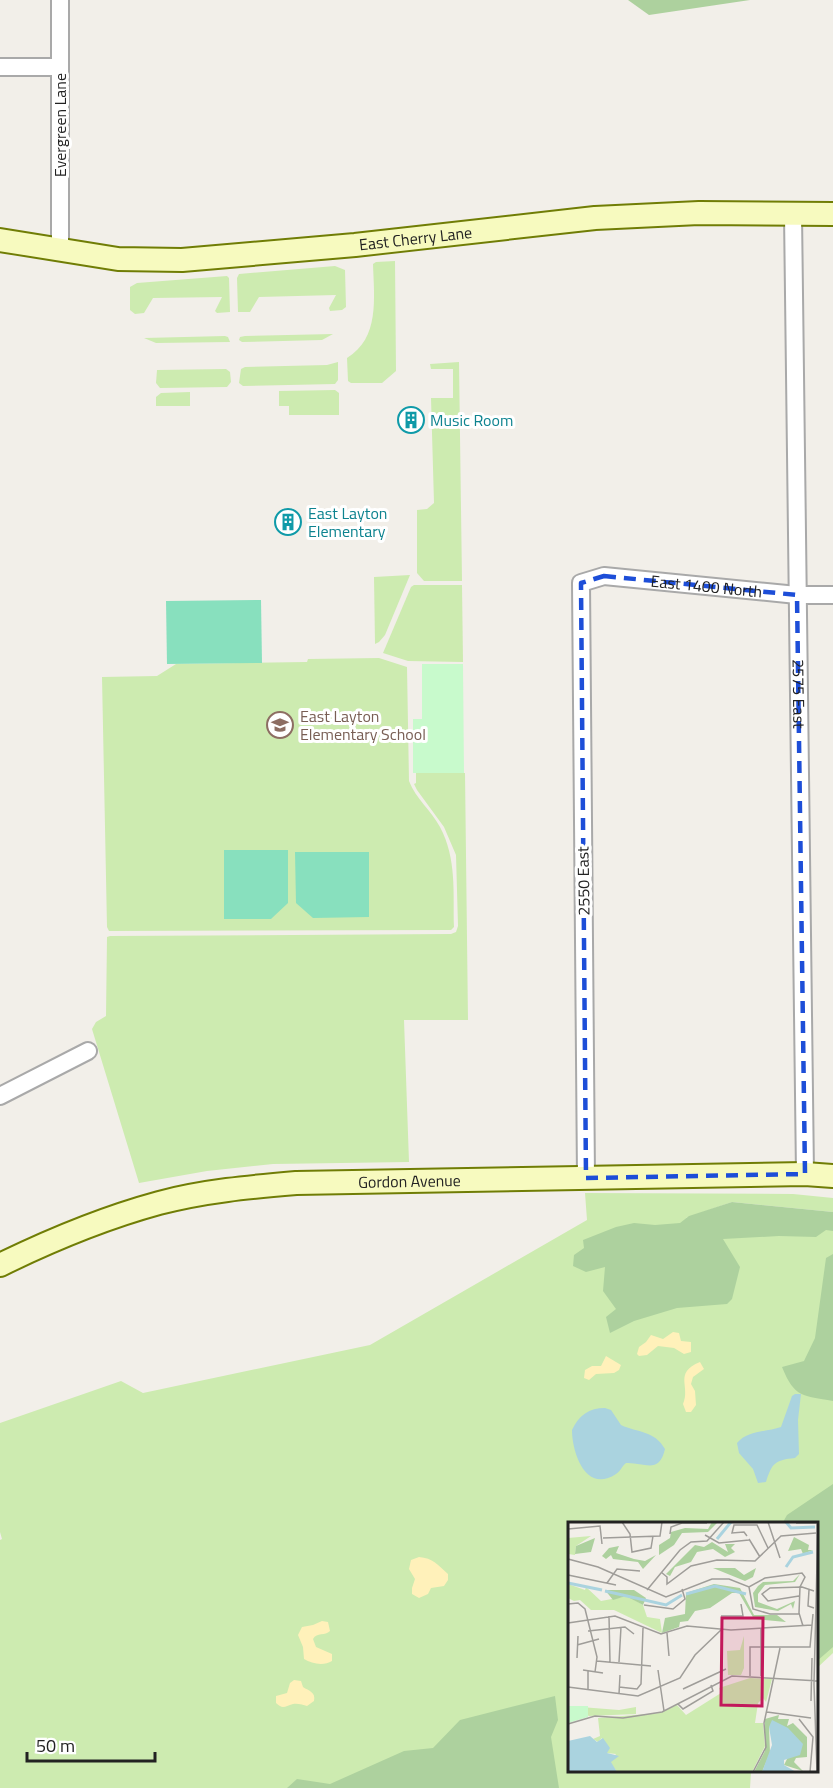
<svg xmlns="http://www.w3.org/2000/svg" width="833" height="1788" font-family="'Titillium Web',sans-serif">
<style>
.grass{fill:#cdebb0}
.forest{fill:#add19e}
.sand{fill:#fff1ba}
.park{fill:#c8facc}
.pitch{fill:#88e0be}
.water{fill:#aad3df}
.lines{fill:none;stroke-linecap:round;stroke-linejoin:round}
.street-casing{stroke:#a9a9a9;stroke-width:20}
.secondary-casing{stroke:#707d05;stroke-width:26}
.street{stroke:#fff;stroke-width:16}
.secondary{stroke:#f7fabf;stroke-width:22}
.marked{fill:none;stroke:#1d4ed8;stroke-width:4.5;stroke-dasharray:12 8;stroke-linejoin:round}
.labels{text-anchor:middle;dominant-baseline:central;stroke-width:6;stroke-linejoin:round;paint-order:stroke}
.street-label{font-size:16px;fill:#222;stroke:#fff}
.culture-label{font-size:16px;fill:#0d838f;stroke:#fff;text-anchor:start}
.education-label{font-size:16px;fill:#785e54;stroke:#fff;text-anchor:start}
.inset-river{fill:none;stroke:#aad3df;stroke-width:3}
.inset-road{fill:none;stroke:#9f9d99;stroke-width:1.5}
.view{fill:#c2185b;fill-opacity:0.15;stroke:#c2185b;stroke-width:3}
.inset-edge{fill:none;stroke:#222;stroke-width:3}
</style>
<rect width="100%" height="100%" fill="#f2efe9"/>
<g class="grass">
<path d="M395,261L396,371L382,383H351L348,381L347,358C380,338 374,298 373,264L376,262Z"/>
<polygon points="335,266 345,270 346,307 342,310 330,311 329,308 336,295 259,297 250,312 238,312 237,278 239,274"/>
<polygon points="227,276 229,278 230,312 217,313 215,311 222,297 153,298 144,313 135,314 130,310 130,287 137,283"/>
<polygon points="333,334 322,340 242,342 239,340 240,337 245,336"/>
<polygon points="225,336 228,337 230,342 156,343 144,338"/>
<polygon points="338,362 338,380 335,384 243,386 239,383 241,369 245,367 327,365"/>
<polygon points="459,362 462,581 424,581 417,573 417,510 427,509 434,503 431,398 453,398 453,369 431,369 430,364"/>
<polygon points="226,369 230,372 231,382 227,387 160,388 156,383 157,370"/>
<polygon points="335,390 339,393 339,415 289,415 289,406 279,406 279,391"/>
<polygon points="190,392 190,406 156,406 156,397 161,393"/>
<polygon points="410,575 385,635 379,642 375,644 374,577"/>
<polygon points="414,585 462,585 463,662 408,661 383,653 411,587"/>
<path d="M379,658L407,667L409,781C416,799 431,810 440,827C457,859 453,893 454,927L451,930L109,931L107,927L102,677L157,676L176,664L307,662L308,659Z"/>
<polygon points="416,773 465,773 468,1020 404,1020 409,1162 273,1164 207,1171 139,1183 92,1029 96,1022 106,1016 107,937 110,936 451,934 456,932 458,926 456,855 444,827 417,790 414,784 416,783"/>
<polygon points="585,1193 793,1194 833,1198 833,1212 732,1202 686,1218 833,1219 833,1653 817,1668 816,1524 569,1524 569,1772 751,1772 750,1788 0,1788 0,1540 2,1539 0,1532 0,1423 121,1381 143,1393 370,1345 587,1220"/>
</g>
<g class="forest">
<polygon points="628,0 750,0 649,15"/>
<polygon points="732,1202 833,1212 833,1231 826,1230 816,1237 779,1236 723,1239 740,1267 732,1299 727,1304 677,1308 634,1321 610,1333 606,1317 616,1309 603,1291 605,1267 586,1272 573,1266 574,1255 584,1248 583,1240 616,1227 634,1223 655,1225 680,1223 689,1216"/>
<path d="M833,1254V1401C803,1395 795,1399 782,1367L804,1361L815,1338L826,1258Z"/>
<polygon points="833,1484 833,1647 817,1661 816,1524 782,1524 787,1515"/>
<polygon points="555,1696 558,1720 551,1737 559,1788 287,1788 297,1779 330,1784 404,1751 433,1748 460,1720"/>
</g>
<g class="sand">
<polygon points="673,1332 679,1333 681,1341 691,1342 691,1352 684,1354 674,1348 658,1346 647,1355 639,1356 637,1354 639,1347 646,1342 651,1335 663,1339"/>
<polygon points="606,1356 621,1365 619,1370 614,1373 596,1374 589,1380 584,1378 585,1370 592,1366 601,1366"/>
<path d="M700,1362L704,1369L693,1377L691,1384L695,1391L696,1405L691,1412H686L683,1404C691,1386 673,1373 700,1362Z"/>
<path d="M419,1557C433,1558 438,1565 448,1574V1580L444,1586L431,1588L428,1594L419,1598L412,1594V1588L415,1579L409,1569L411,1560Z"/>
<path d="M322,1621L328,1622L330,1631C325,1636 317,1632 313,1639L316,1647L332,1654V1661C324,1666 312,1664 304,1659L303,1647L298,1635L302,1627L313,1625Z"/>
<path d="M294,1680L301,1681L303,1687C309,1691 316,1692 314,1701L307,1706C303,1705 298,1703 293,1704C285,1706 283,1710 276,1703V1696L287,1693L290,1683Z"/>
</g>
<polygon class="park" points="422,664 463,664 464,773 413,773 413,719 422,719"/>
<g class="pitch">
<polygon points="261,600 262,663 167,664 166,601"/>
<polygon points="224,850 288,850 288,903 271,919 224,919"/>
<polygon points="369,852 369,917 313,918 296,903 295,852"/>
</g>
<g class="water">
<path d="M795,1394H801L798,1420L799,1454L795,1458C775,1460 772,1463 766,1482L758,1483L753,1469L739,1453L737,1443C748,1430 767,1432 781,1427L792,1396Z"/>
<path d="M605,1408L611,1410L621,1425C638,1433 654,1430 665,1449C659,1475 644,1462 626,1463C621,1467 621,1471 616,1474C586,1494 572,1453 572,1430C579,1415 589,1408 605,1408Z"/>
</g>
<g class="lines">
<defs>
<g id="street">
<polyline points="0,67 60,67"/>
<path id="s1" d="M793,214L805,1174"/>
<polyline points="60,251 60,0"/>
<polyline points="0,1096 88,1051"/>
<path id="s2" d="M586,1178L581,583L604,576L797,595H833"/>
</g>
<g id="secondary">
<path id="s3" d="M0,240L118,259L182,260L355,245L595,218L699,213L833,214"/>
<path id="s4" d="M0,1265C51,1240 104,1218 159,1203C204,1191 250,1187 296,1183L805,1174L833,1176"/>
</g>
</defs>
<use href="#street" class="street-casing"/>
<use href="#secondary" class="secondary-casing"/>
<use href="#street" class="street"/>
<use href="#secondary" class="secondary"/>
</g>
<path class="marked" d="M604,576L797,595L805,1174L586,1178L581,583Z"/>
<defs>
<symbol id="building-ring" viewBox="-11 -11 22 22"><circle r="9.5" fill="#fff" stroke="#0f9aa8" stroke-width="1.5"/><path d="M-4-6H4V6H1V3H-1V6H-4ZM-2.5-4.3h1.7v1.8h-1.7ZM.8-4.3h1.7v1.8H.8ZM-2.5-1h1.7V.8h-1.7ZM.8-1h1.7V.8H.8Z" fill="#0f9aa8"/></symbol>
<symbol id="school-ring" viewBox="-11 -11 22 22"><circle r="9.5" fill="#fff" stroke="#8d6e63" stroke-width="1.5"/><path d="M0-5L7-2L0 1L-7-2ZM-4 1L0 2.5L4 1V4Q0 6-4 4Z" fill="#8d6e63"/></symbol>
</defs>
<g fill-rule="evenodd">
<use href="#building-ring" x="396" y="405" width="30" height="30"/>
<use href="#building-ring" x="273" y="507" width="30" height="30"/>
<use href="#school-ring" x="265" y="710" width="30" height="30"/>
</g>
<g class="labels">
<g class="street-label">
<text transform="translate(60 125) rotate(-90)">Evergreen Lane</text>
<text stroke="none"><textPath href="#s3" startOffset="418">East Cherry Lane</textPath></text>
<text stroke="none"><textPath href="#s2" startOffset="722">East 1400 North</textPath></text>
<text stroke="none"><textPath href="#s1" startOffset="480">2575 East</textPath></text>
<text transform="translate(583 881) rotate(-91)">2550 East</text>
<text stroke="none"><textPath href="#s4" startOffset="423">Gordon Avenue</textPath></text>
</g>
<g class="culture-label">
<text x="430" y="420">Music Room</text>
<text x="308" y="513">East Layton<tspan x="308" dy="18">Elementary</tspan></text>
</g>
<g class="education-label">
<text x="300" y="716">East Layton<tspan x="300" dy="18">Elementary School</tspan></text>
</g>
</g>
<g transform="translate(568 1522)">
<rect width="250" height="250" fill="#f2efe9"/>
<path d="M23,14L8,24L7,33L0,32V16ZM0,62L17,68L18,65L33,79L60,74L75,83L79,95L92,97L94,111L46,88H23L12,78L6,79L0,76ZM176,114V146L173,153H160L159,129L172,128ZM182,156L204,157L198,180L195,176L190,181L187,201H195L197,224L184,250H49L42,240L48,232L39,231L34,216L30,220L25,217L32,214L30,196L92,191L109,183L118,193L153,171L151,166ZM0,184L51,188L68,185V192L21,194Z" fill="#cdebb0"/>
<path d="M144,0H150L140,10L114,11L106,23L91,33V23L102,16L103,10L117,6L140,7ZM226,15L241,23L240,28H245L235,32L233,27L220,29ZM27,16L23,30L7,32L8,24ZM144,20L160,30L157,22H167L163,26L167,30L157,35L145,27L129,30L123,40L107,45L102,54L98,52L127,23L136,25ZM51,24L48,31L66,37L77,39L88,33L75,47L70,40L45,37L43,33L38,37L34,34L41,26ZM145,46H167L176,53L188,46L185,55L177,59ZM232,52L227,60L197,63L190,72V80L209,87L227,79L225,87L223,82L210,89L187,85L185,71L190,64L195,60L225,59ZM146,62L172,66L186,93H209L218,100L186,97L171,71H164L142,86L127,89L120,99L112,100L111,105L94,111L97,96L117,92L118,71ZM37,68H66L78,76L75,83L58,74L45,78ZM211,193L210,197H221L219,204L225,201L239,215V235L228,236L226,240L235,249L216,243L229,217L213,203L201,205L202,231L194,250H186L197,229V197Z" fill="#add19e"/>
<path d="M0,184H20V195L0,201Z" fill="#c8facc"/>
<path d="M204,198L220,206L235,222L232,233L216,238V243L228,250H194L204,223L201,205ZM22,214L29,220L35,216L42,226L39,231L51,234L43,240L49,250H0V219Z" fill="#aad3df"/>
<path class="inset-river" d="M218,0L223,6L247,5M149,17L163,0M218,45L225,35L245,30M0,61L34,68M37,69L98,83L114,73M118,72L147,64L178,72"/>
<path class="inset-road" d="M54,0L62,12L64,30L83,26L85,14M200,0L212,36M228,1H248M0,7L32,4L34,22M102,12L103,5L114,1H139M137,13L151,21L181,18M179,14L176,10L164,11L166,3H189L200,26M35,16L92,14L94,0M181,17L192,35M0,37L30,45L98,75L144,57H161L181,65L197,56L234,51L237,55L232,65L231,91L235,104M93,50L99,55V62L123,44L149,38L187,39L213,14L248,11M0,53L48,63M39,61L49,47L72,49M181,65L185,87L202,92H232M79,68L112,28L123,20L139,19L156,0M241,68L240,84L246,86M231,74L200,79L194,72L202,66L234,65L246,69M0,82L10,81L17,87L29,135L27,150M76,83L105,87L117,77L114,67M41,94L42,140M153,94H175L173,82M0,101L47,94L93,112L119,104L163,108L244,103M20,109L57,105L66,112M99,111L101,134M9,123L31,117M9,136L10,114M29,139L83,144M51,140L53,105M15,148L35,151M90,148L96,189M20,149V168M182,154V125H242L245,92M193,154V107M0,165L70,174L112,156L127,133L154,107M51,165L69,167L73,162L75,106M115,167L158,147M51,172L52,153M243,179L244,136M110,182L115,187L145,169L143,163M199,190L243,196M231,197L245,215L242,250M0,202L27,194L55,196L94,190L164,154L251,159M185,250L198,225L196,201L212,126M249,250L246,162L250,0"/>
<path class="view" d="M154,96H195L194,184L153,183Z"/>
<rect width="250" height="250" class="inset-edge"/>
</g>
<path d="M27 1752v9h128v-9" fill="none" stroke="#222222" stroke-width="3"/>
<text x="36" y="1752" font-size="18" fill="#222222" stroke="#ffffff" stroke-width="4.5" paint-order="stroke">50 m</text>
</svg>
